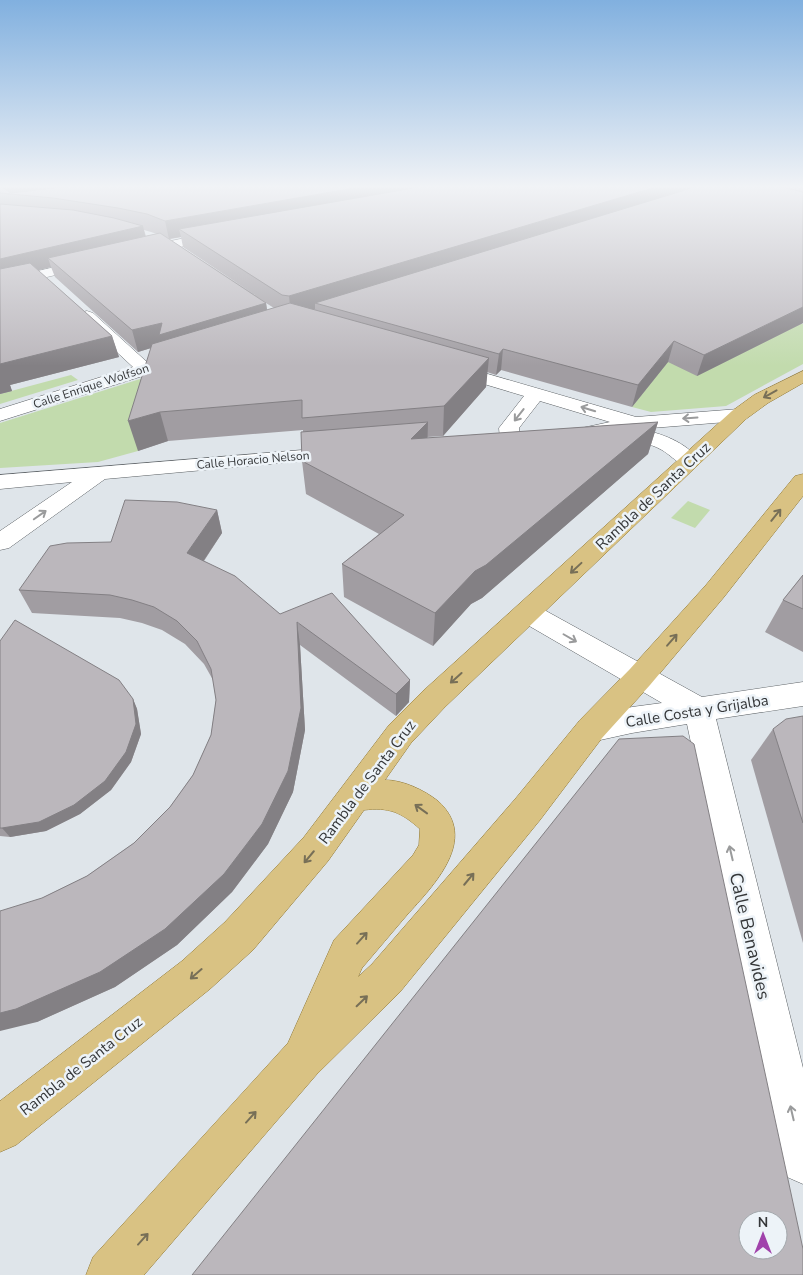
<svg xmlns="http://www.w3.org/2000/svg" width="803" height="1275" font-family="'Nunito Sans',sans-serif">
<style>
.green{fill:#c2dbad}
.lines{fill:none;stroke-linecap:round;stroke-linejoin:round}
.minor-casing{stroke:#5b6064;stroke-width:1}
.major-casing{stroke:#8f7734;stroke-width:1}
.minor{fill:#fff;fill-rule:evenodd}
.major{fill:#d9c283;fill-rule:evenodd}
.wall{fill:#a19da2;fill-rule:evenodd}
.shaded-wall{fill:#838084}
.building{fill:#bbb7bc;stroke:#838084;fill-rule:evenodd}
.oneway{stroke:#776f57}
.oneway2{stroke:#9a9b9c}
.labels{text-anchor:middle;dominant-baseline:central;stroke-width:5;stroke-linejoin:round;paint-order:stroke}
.far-street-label{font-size:12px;fill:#353739;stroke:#edf3f8}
.street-label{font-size:15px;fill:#353739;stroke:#edf3f8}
.near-street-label{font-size:18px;fill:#353739;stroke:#edf3f8}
</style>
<rect width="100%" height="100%" fill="#dfe5ea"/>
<g class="green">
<polygon points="531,277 803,324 803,364 726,406 651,412 632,407 652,381"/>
<polygon points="156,374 151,402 138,451 98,462 0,468 0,423"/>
<polygon points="71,375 78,380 0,404 0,394"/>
<polygon points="688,501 710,510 695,528 671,518"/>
</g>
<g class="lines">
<defs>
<g id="minor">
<polygon points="218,231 223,232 225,235 223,238 138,256 131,252 138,248"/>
<polygon points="89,259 96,263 94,266 0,288 0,280"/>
<polygon points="87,311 93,313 148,363 181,353 187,354 190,358 187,362 0,421 0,409 133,367 81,319 79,316 81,313"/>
<path d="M450,363L636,417L739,409L746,411L749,415L746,419L739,421L639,429C661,433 686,442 700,461L696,465C681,469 675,458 662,450C648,442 633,441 617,437L614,433L589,438L582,436L579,432L582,428L610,422L540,401L519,428L520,439L517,443L510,445L503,443L500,439L499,428L524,396L444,372L441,368L444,364Z"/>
<polygon points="340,447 347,449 350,453 347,457 105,479 9,548 0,550 0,531 72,482 0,489 0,475"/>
<polygon points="528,603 537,606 702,697 803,682 803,706 716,719 803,1068 803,1184 787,1177 780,1161 687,724 632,733 591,742 580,738 576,729 580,720 632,707 662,703 519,620 515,613 519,606"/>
</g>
<path id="major" d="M803,371V383L768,403L746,419L445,707L411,743L385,780C403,780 424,790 438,801C480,839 433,886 407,915C392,933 377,950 362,968L358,977L372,964L516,798L580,720L630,669L706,585L795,476L803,474V496L724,597L650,685L602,738L540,820L400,992L317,1074L144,1275H86L93,1257L288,1043L334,940L413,855L419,845L420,829C401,812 389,807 364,810L328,861L253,950L210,989L16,1145L0,1152V1101L182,961L225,922L304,837L389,725L423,691L732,411L754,395Z"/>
</defs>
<use href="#minor" class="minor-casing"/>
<use href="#major" class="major-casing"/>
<use href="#minor" class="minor"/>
<use href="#major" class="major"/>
</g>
<g class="wall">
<path d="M0,187H803V323L697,376L668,362L632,407L501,370L496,375L487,372L486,387L443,436L427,437V438L658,422L648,454L482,598L471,604L433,646L344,597L342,564L379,534L306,494L302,461L303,430L168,441L138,451L151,348L138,352L55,277L51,267L38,270L112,336L119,357L10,385L12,391L0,394ZM144,230L151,232L157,234L146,236ZM181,237L183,247L255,295L169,239ZM266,303L274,308L267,310Z"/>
<polygon points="217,510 222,533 204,561 280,614 410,680 409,702 396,716 300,645 305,730 293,792 268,844 232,892 177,945 115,987 37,1022 42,898 87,876 134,843 170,807 193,775 211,735 216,700 213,680 204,664 185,644 162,630 142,623 120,618 32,613 19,590 111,542"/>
<polygon points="803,575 803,652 765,632 783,600"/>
<polygon points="0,641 133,699 137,709 141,734 131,762 111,790 80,814 46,831 10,837 0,836"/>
<polygon points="803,716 803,943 751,760 773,729"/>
</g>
<g class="shaded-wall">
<polygon points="4,187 13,187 15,195 5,194 3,188"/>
<polygon points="13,187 116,187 16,195"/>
<polygon points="360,187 450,187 179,229 181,237 169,239 165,221"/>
<polygon points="656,187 705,187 315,303 315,309 291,316 289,296"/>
<polygon points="143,226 147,244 48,258 51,267 0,280 0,259"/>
<polygon points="266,303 269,323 161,345 138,352 132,330 162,323"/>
<polygon points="803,307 803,323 697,376 704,355"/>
<polygon points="112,336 119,357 10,385 12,391 0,394 0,364"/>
<polygon points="674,341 668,362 632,407 638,385"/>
<polygon points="503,349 501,370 496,375 499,354"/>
<polygon points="489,358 486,387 443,436 444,406"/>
<polygon points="160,412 168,441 138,451 128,421"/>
<polygon points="428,422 427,454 411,439"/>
<polygon points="658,422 648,454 482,598 471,604 433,646 435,613 475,571"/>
<polygon points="217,510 222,533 194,575 187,553"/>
<polygon points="297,622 300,645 305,730 293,792 268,844 232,892 177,945 115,987 37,1022 0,1031 0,1013 100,972"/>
<polygon points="410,680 409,702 396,716 396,694"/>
<polygon points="133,699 137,709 141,734 131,762 111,790 80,814 46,831 10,837 2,828"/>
</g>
<g class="building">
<polygon points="0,187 4,187 3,188 11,193 63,187 360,187 165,221 147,214 118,208 53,198 0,193"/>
<polygon points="419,187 656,187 289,296 282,295 179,229"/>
<polygon points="695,187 781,187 803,192 803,307 704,355 674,341 638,385 503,349 499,354 315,303"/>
<polygon points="0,204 73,210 114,218 143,226 0,259"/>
<polygon points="160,233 266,303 159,335 162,323 132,330 48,258"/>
<polygon points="30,263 112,336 0,364 0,269"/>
<polygon points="290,303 489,358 444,406 302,418 302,400 160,412 128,421 152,344"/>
<polygon points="428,422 411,439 658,422 486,565 475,571 435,613 342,564 404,515 302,461 301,432"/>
<polygon points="125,500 177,502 217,510 187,553 235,576 280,614 332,593 410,680 396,694 297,622 301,708 288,771 262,824 224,874 165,929 100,972 16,1009 0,1013 0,911 42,898 87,876 134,843 170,807 193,775 211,735 216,700 211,669 197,641 177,621 154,607 132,600 110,595 19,590 50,546 67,543 111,542"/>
<polygon points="803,575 803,609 783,600"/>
<polygon points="15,620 119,680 133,699 136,724 126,752 105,781 74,805 39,822 2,828 0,828 0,641"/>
<polygon points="803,716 803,823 773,729 786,719"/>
<path d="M683,736L694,744L803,1249V1275H192L619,739ZM748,1220H778V1250H748Z"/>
</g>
<defs><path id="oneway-shaft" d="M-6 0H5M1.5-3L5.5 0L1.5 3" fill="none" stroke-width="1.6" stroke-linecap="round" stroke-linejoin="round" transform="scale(1.25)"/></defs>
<g class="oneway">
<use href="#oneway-shaft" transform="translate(770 394) rotate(151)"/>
<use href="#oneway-shaft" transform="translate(776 515) rotate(-51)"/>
<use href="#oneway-shaft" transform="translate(576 568) rotate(137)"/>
<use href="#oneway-shaft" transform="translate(672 640) rotate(-49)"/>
<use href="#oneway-shaft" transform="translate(456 678) rotate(138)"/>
<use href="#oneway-shaft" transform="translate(421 809) rotate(-144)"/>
<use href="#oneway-shaft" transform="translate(309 857) rotate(130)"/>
<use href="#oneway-shaft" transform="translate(469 879) rotate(-50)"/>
<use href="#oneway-shaft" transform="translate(362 938) rotate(-48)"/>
<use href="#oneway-shaft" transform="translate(196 974) rotate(139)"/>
<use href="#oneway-shaft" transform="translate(362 1001) rotate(-44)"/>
<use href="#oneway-shaft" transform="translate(251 1117) rotate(-48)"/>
<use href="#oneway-shaft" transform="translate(143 1239) rotate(-48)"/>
</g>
<g class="oneway2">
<use href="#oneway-shaft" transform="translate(588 409) rotate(-163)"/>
<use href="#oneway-shaft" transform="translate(519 415) rotate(128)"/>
<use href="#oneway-shaft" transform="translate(690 418) rotate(176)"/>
<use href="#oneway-shaft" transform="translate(40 515) rotate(-35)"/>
<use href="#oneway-shaft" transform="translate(570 638) rotate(30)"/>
<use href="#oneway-shaft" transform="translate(731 853) rotate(-103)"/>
<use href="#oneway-shaft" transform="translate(792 1113) rotate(-103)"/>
</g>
<linearGradient id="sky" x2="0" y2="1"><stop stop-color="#81b0df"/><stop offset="0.51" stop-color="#f1f3f6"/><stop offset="1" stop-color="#f1f3f6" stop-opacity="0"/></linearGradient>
<rect width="803" height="366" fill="url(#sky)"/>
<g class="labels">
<g class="far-street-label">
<text transform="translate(91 386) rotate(-18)">Calle Enrique Wolfson</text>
<text transform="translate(253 460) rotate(-5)">Calle Horacio Nelson</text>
</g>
<g class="street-label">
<text transform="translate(653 496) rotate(-43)">Rambla de Santa Cruz</text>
<text transform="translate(697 711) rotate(-9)">Calle Costa y Grijalba</text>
<text transform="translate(367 782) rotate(-53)">Rambla de Santa Cruz</text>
<text transform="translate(81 1066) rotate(-38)">Rambla de Santa Cruz</text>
</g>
<g class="near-street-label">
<text transform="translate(750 936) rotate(77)">Calle Benavides</text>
</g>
</g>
<g transform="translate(763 1235)"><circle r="24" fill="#edf3f8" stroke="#a3a8ac"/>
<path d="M0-4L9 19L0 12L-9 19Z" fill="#a042ab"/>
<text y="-8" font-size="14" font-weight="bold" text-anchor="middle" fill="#353739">N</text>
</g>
</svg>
